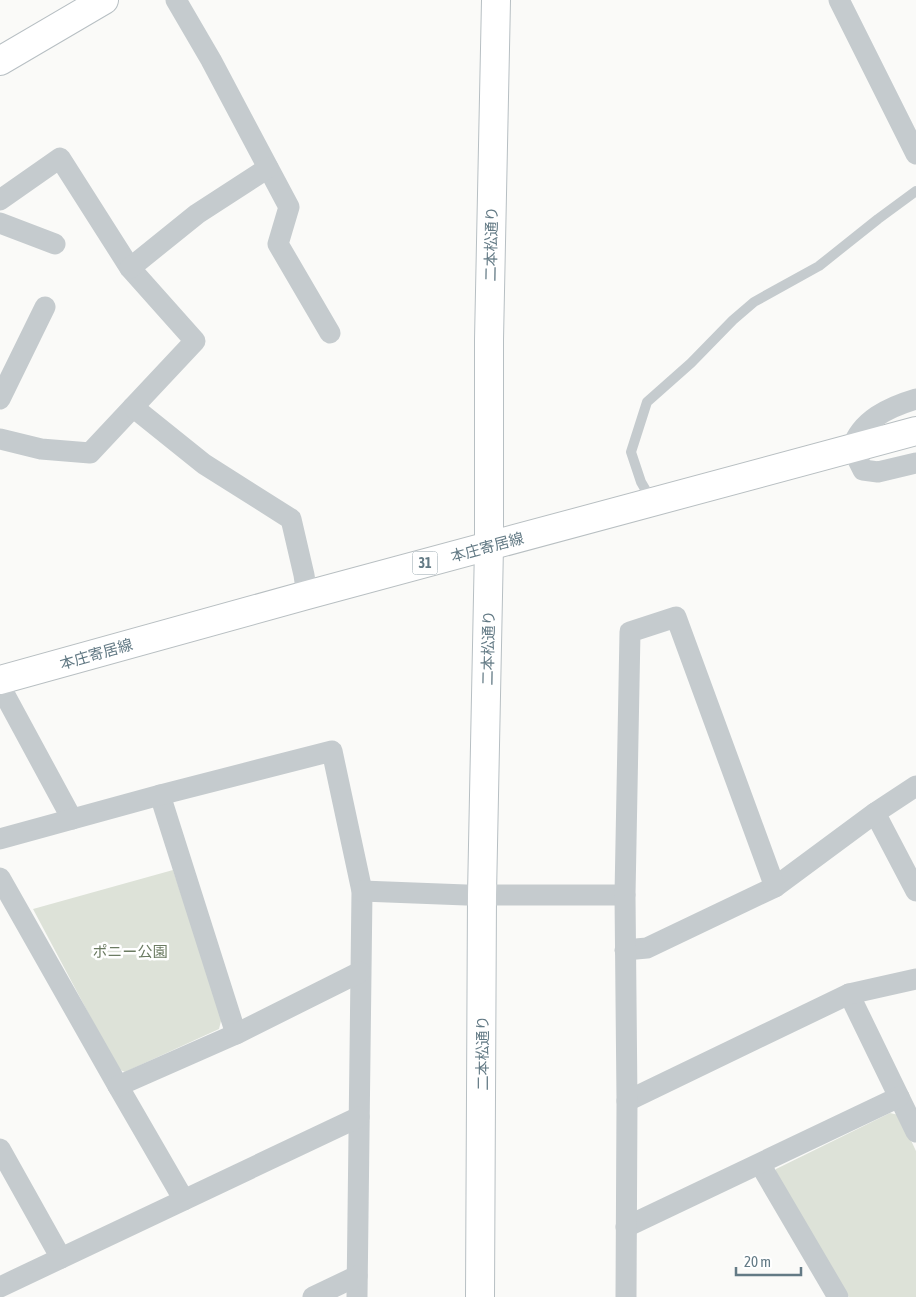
<svg xmlns="http://www.w3.org/2000/svg" width="916" height="1297" font-family="'Asap Condensed','Noto Sans JP',sans-serif">
<style>
.green{fill:#dde2d8}
.lines{fill:none;stroke-linecap:round;stroke-linejoin:round}
.secondary-casing{stroke:#b7bfc3;stroke-width:30}
.primary-casing{stroke:#b8bfc2;stroke-width:30}
.lane{stroke:#c5cbce;stroke-width:10}
.street{stroke:#c5cbce;stroke-width:21}
.secondary{stroke:#fff;stroke-width:28}
.primary{stroke:#fff;stroke-width:28}
.labels{text-anchor:middle;dominant-baseline:central;stroke-width:5;stroke-linejoin:round;paint-order:stroke}
.shield{fill:#fff;stroke:#92a2aa;stroke-width:1}
.shield-label{font-size:14px;font-weight:bold;fill:#637a85}
.street-label{font-size:15px;fill:#637a85;stroke:#fff}
.park-label{font-size:15px;fill:#6b7b62;stroke:#fff}
</style>
<rect width="100%" height="100%" fill="#fafaf8"/>
<g class="green">
<polygon points="173,870 222,1017 219,1029 125,1072 118,1069 33,909"/>
<polygon points="890,1113 899,1115 916,1151 916,1297 849,1297 775,1177 776,1169"/>
</g>
<g class="lines">
<defs>
<g id="secondary">
<polyline points="0,61 104,0"/>
<polyline points="480,1297 482,895 489,546 489,340 496,0"/>
</g>
<polyline id="primary" points="0,680 307,595 916,431"/>
</defs>
<use href="#secondary" class="secondary-casing"/>
<use href="#primary" class="primary-casing"/>
<polyline class="lane" points="652,501 641,482 631,452 647,402 691,363 733,320 754,302 819,266 878,219 916,191"/>
<g class="street">
<polyline points="176,0 211,60 289,207 278,244 330,333"/>
<polyline points="839,0 916,154"/>
<polyline points="0,200 60,158 130,268 195,341 90,453 41,449 0,439"/>
<polyline points="0,223 55,244"/>
<polyline points="130,268 197,214 268,168"/>
<polyline points="0,399 45,307"/>
<path d="M916,399C889,407 861,420 852,448L863,470L878,472L916,463"/>
<polyline points="133,407 204,464 291,519 304,575 307,595"/>
<polyline points="0,686 72,819"/>
<polyline points="160,795 236,1034"/>
<polyline points="875,813 916,891"/>
<polyline points="0,839 160,795 332,751 362,891 357,1297"/>
<polyline points="0,878 118,1086 184,1200"/>
<polyline points="362,891 466,895 625,895"/>
<polyline points="625,950 647,948 775,887 875,813 916,786"/>
<polyline points="849,994 916,1132"/>
<polyline points="118,1086 236,1034 360,972"/>
<polyline points="627,1101 849,994 916,979"/>
<polyline points="0,1149 61,1258"/>
<polyline points="760,1164 838,1297"/>
<polyline points="626,1227 899,1097"/>
<polyline points="0,1287 359,1117"/>
<polyline points="313,1297 357,1276"/>
<polyline points="626,1297 627,1101 625,895 630,632 676,617 775,887"/>
</g>
<use href="#secondary" class="secondary"/>
<use href="#primary" class="primary"/>
</g>
<g class="labels">
<rect class="shield" x="412.5" y="551.5" width="25" height="23" rx="4"/>
<g class="shield-label">
<text x="425" y="563">31</text>
</g>
<g class="street-label">
<text transform="translate(491 244) rotate(-89)">二本松通り</text>
<text transform="translate(487 547) rotate(-15)">本庄寄居線</text>
<text transform="translate(488 648) rotate(-89)">二本松通り</text>
<text transform="translate(96 654) rotate(-16)">本庄寄居線</text>
<text transform="translate(482 1053) rotate(-90)">二本松通り</text>
</g>
<g class="park-label">
<text x="130" y="951">ポニー公園</text>
</g>
</g>
<path d="M736 1267v8h65v-8" fill="none" stroke="#637a85" stroke-width="2.5"/>
<text x="744" y="1267" font-size="15" fill="#637a85" stroke="#ffffff" stroke-width="4" paint-order="stroke">20 m</text>
</svg>
